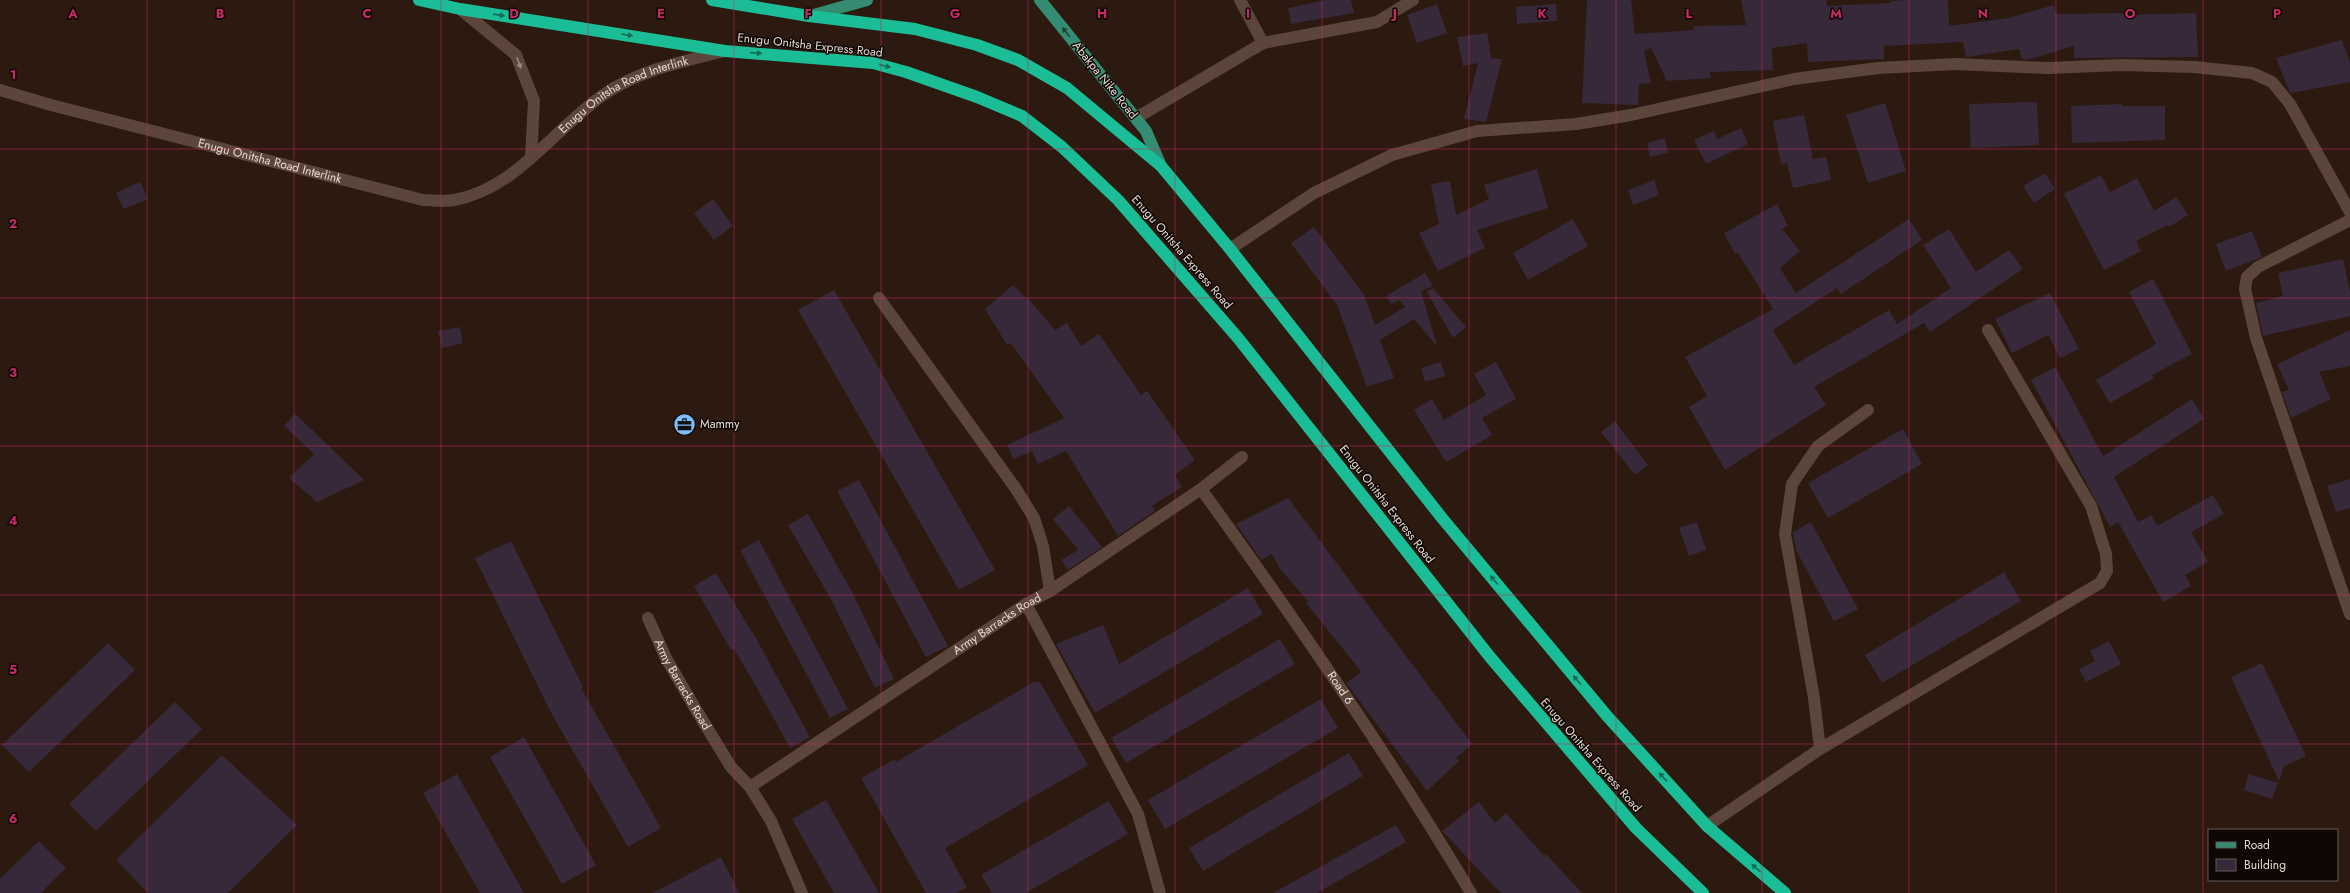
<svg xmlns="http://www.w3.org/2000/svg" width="2350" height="893" font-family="Jost,sans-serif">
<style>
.building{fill:#372939}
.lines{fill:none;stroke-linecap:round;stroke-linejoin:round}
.minor{stroke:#5c463b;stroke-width:12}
.major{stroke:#348d72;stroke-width:12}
.highway{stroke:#1abd96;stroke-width:12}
.oneway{fill:#156b54}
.oneway2{fill:#1f4335}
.oneway3{fill:#9b897f}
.grid{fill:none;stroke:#c62b67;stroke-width:1;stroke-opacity:0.55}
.labels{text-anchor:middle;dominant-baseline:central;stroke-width:3;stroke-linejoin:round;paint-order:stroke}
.street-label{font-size:12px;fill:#e7dad3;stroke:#0e0704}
.poi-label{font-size:12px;fill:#e7dad3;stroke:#0e0704;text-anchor:start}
.grid-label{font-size:13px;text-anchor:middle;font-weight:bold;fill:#c62b67;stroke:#0e0704;stroke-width:3;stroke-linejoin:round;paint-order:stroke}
</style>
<rect width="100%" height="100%" fill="#2c190f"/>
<g class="building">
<polygon points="1326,0 1351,0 1354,13 1291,24 1288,8"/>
<polygon points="1587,0 1631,0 1635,34 1694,30 1693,26 1746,25 1741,0 1826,0 1827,6 1891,3 1891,1 1906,0 1948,0 1949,26 2008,18 2054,5 2056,14 2123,13 2123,15 2196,13 2198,57 2074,58 2074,46 2027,60 2022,59 2019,49 1966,57 1963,42 1884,46 1884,59 1808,62 1807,43 1772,48 1773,70 1710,72 1711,78 1667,81 1651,48 1644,51 1651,83 1639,84 1638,105 1582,103"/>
<polygon points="1437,4 1447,33 1417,43 1407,15"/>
<polygon points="1556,4 1557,21 1517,24 1516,7"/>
<polygon points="1487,33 1491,58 1502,59 1486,122 1464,119 1478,63 1463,66 1457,37"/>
<polygon points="2342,40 2350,62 2350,82 2290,93 2276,58"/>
<polygon points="2037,102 2039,145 1971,148 1969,104"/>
<polygon points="1885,103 1906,171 1868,183 1846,115"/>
<polygon points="2122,104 2122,106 2165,106 2165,140 2072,143 2071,106"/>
<polygon points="1804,115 1813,159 1826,157 1831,180 1793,188 1787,163 1781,164 1773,121"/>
<polygon points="1741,128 1748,144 1706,164 1694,140 1714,131 1717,139"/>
<polygon points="1665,138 1668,153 1650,157 1647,143"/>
<polygon points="1537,169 1548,208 1477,230 1485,248 1438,271 1419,233 1439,224 1431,184 1450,181 1456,215 1489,199 1484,185"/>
<polygon points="2045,173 2055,189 2034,203 2023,186"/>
<polygon points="2101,175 2110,192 2137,178 2154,211 2176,197 2188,215 2169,227 2168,225 2136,241 2141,251 2104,270 2064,194"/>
<polygon points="1654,180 1659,195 1633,205 1628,190"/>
<polygon points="140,182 148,199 124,209 116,193"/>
<polygon points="713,199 733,226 714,240 694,213"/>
<polygon points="1777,204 1788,226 1782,229 1800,251 1780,268 1796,293 1909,219 1922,240 1841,294 1837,288 1773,330 1794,365 1889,310 1897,324 1951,288 1923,245 1949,229 1976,272 2009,250 2023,269 1930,332 1924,323 1814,387 1826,405 1725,470 1689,407 1707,396 1685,357 1773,309 1738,253 1735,254 1724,233"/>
<polygon points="1573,219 1588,246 1528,280 1513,253"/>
<polygon points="1314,227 1364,295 1375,325 1405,307 1400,300 1391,304 1386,296 1425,273 1433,286 1421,291 1437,346 1414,319 1380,340 1394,378 1367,387 1337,305 1291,243"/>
<polygon points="2252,231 2262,257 2226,271 2216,244"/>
<polygon points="2343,259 2350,292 2350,316 2263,336 2256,303 2283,296 2278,273"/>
<polygon points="2153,279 2192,354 2152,375 2154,378 2110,403 2096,380 2156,344 2129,292"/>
<polygon points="1013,285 1027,299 1028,298 1055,330 1067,323 1081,346 1099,334 1141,395 1147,391 1195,460 1175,475 1182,487 1152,506 1155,511 1118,536 1066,451 1038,464 1032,451 1013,459 1007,445 1064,418 1011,343 1007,345 985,309"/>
<polygon points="1433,288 1466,327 1453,338 1427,292"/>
<polygon points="834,290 995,570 959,590 798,310"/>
<polygon points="2050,293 2079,349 2060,358 2048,335 2012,353 1995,319"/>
<polygon points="460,327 463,343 442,348 438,331"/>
<polygon points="2350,330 2350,366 2319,372 2331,399 2291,418 2282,392 2289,390 2277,364"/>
<polygon points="1441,362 1445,376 1425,382 1421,368"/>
<polygon points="1496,362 1516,399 1482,418 1492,435 1446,462 1414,410 1432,399 1444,420 1486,395 1474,374"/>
<polygon points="2055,367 2103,456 2192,399 2204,419 2114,477 2138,522 2151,515 2157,526 2213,495 2224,514 2191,532 2208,562 2185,575 2191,586 2163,602 2118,522 2110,527 2031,380"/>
<polygon points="295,414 309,427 364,480 317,502 289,478 314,454 284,426"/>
<polygon points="1615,421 1648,465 1635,475 1601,432"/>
<polygon points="1903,429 1922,464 1828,518 1808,483"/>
<polygon points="2350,479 2350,508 2336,512 2327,486"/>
<polygon points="859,480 948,646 926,657 837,491"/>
<polygon points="1288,498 1472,744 1456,758 1459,761 1427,791 1346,683 1360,673 1360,670 1306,603 1308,601 1280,569 1272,554 1261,560 1236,524"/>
<polygon points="1069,506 1102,547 1068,570 1061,560 1078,550 1053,519"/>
<polygon points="808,514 851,590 894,679 875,688 832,601 788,525"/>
<polygon points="1697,522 1706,550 1689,556 1679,528"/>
<polygon points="1811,522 1858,609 1834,621 1796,550 1793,532"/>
<polygon points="759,540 848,709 830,718 740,550"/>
<polygon points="511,541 583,687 581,688 661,828 628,847 550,711 475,558"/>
<polygon points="2004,572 2021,601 1882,683 1865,655"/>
<polygon points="716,573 757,640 810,737 790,748 753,681 734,649 731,650 694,586"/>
<polygon points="1248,588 1263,614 1095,713 1056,644 1103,625 1119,664"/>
<polygon points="1280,639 1295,664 1126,763 1111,738"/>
<polygon points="2109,641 2121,664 2086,682 2079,669 2095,661 2090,651"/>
<polygon points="108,643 135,670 29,772 2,745"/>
<polygon points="2262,663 2306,756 2284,766 2279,781 2231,677"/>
<polygon points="1034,682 1040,682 1088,765 945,848 967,887 956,893 926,893 861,778 895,759 896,762"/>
<polygon points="1321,699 1338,728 1165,829 1148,800"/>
<polygon points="175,702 202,729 96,831 69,804"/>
<polygon points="524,737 596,865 562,884 490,757"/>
<polygon points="1349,753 1363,776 1203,871 1189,848"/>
<polygon points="222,755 297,825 228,893 148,893 116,860"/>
<polygon points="457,774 524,893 480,893 423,793"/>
<polygon points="2249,774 2278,783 2272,799 2244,790"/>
<polygon points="826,800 879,893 834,893 792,819"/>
<polygon points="1109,801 1128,834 1026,893 992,893 981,875"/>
<polygon points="1479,802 1495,823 1506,813 1544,856 1546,854 1582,893 1502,893 1495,887 1442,831"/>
<polygon points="1396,825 1406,842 1317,893 1273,893"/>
<polygon points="39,841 66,868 41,893 0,893 0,879"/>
<polygon points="721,857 739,893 652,893 687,875"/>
</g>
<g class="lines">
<g class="minor">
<polyline points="1240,0 1263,43"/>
<polyline points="460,9 516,55 534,101 531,157"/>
<path id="s1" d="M0,90L51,105L423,200C433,200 444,202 454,200C516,189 553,130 603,95C639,70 682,62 724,51"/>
<polyline points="1136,118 1263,43 1377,22 1413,0"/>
<polyline points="2350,220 2258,267 2247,277 2245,289 2256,338 2350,614"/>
<polyline points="1230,249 1314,193 1392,155 1477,131 1576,124 1631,115 1794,79 1878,68 1956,64 2048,68 2121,65 2194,67 2252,73 2272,82 2290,104 2350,212"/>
<polyline points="879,298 1016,489 1034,518 1043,546 1050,591"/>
<path id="s2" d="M1201,489C1296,620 1388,754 1471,893"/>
<polyline points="1026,604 1138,814 1160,893"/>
<path id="s3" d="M648,618L666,658L695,708L731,767L750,787L771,821L802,893"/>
<polyline points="1820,749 1814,698 1785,534 1792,484 1818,446 1868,410"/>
<path id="s4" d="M750,787L1026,604L1050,591L1201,489L1242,457"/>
<polyline points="1707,826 1820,749 2100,583 2107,571 2106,554 2091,506 1988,330"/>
</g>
<g class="major">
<polyline points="1040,0 1146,131 1161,166"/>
<polyline points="810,16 867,0"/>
</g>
<g class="highway">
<polyline points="419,0 460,9 725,51 873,63 906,72 977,97 1022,116 1062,147 1118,200 1238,338 1490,657 1636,828 1703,893"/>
<polyline points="712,0 809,16 915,29 977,45 1018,60 1067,88 1161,166 1230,249 1442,518 1607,716 1707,826 1785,893"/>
</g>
</g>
<defs><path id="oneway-solid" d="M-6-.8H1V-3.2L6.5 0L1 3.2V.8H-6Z"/></defs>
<g class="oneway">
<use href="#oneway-solid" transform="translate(499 15) rotate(8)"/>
<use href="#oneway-solid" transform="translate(627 35) rotate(9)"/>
<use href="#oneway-solid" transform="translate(756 53) rotate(4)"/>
<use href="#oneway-solid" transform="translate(885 66) rotate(14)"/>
<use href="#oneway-solid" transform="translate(1494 580) rotate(-130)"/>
<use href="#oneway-solid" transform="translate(1577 680) rotate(-130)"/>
<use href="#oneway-solid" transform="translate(1663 777) rotate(-132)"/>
<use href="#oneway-solid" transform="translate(1756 868) rotate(-140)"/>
</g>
<use class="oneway2" href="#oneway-solid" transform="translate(1066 32) rotate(-129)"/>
<use class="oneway3" href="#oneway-solid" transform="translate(519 63) rotate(69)"/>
<path class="grid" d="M147,0V893M294,0V893M441,0V893M588,0V893M734,0V893M881,0V893M1028,0V893M1175,0V893M1322,0V893M1469,0V893M1616,0V893M1762,0V893M1909,0V893M2056,0V893M2203,0V893M0,149H2350M0,298H2350M0,446H2350M0,595H2350M0,744H2350"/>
<defs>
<symbol id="office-disc" viewBox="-11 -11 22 22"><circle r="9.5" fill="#7fbdf9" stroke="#0e0704"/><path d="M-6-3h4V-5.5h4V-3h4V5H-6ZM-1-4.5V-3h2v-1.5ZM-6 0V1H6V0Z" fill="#111"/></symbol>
</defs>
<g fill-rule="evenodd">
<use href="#office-disc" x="672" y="412" width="25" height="25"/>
</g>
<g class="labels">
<g class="street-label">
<text transform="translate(810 45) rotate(6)">Enugu Onitsha Express Road</text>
<text transform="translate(1105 80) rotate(51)">Abakpa Nike Road</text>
<text stroke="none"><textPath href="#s1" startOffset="671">Enugu Onitsha Road Interlink</textPath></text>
<text stroke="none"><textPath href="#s1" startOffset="279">Enugu Onitsha Road Interlink</textPath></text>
<text transform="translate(1182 252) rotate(49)">Enugu Onitsha Express Road</text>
<text transform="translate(1387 504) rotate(52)">Enugu Onitsha Express Road</text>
<text stroke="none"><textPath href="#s4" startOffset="296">Army Barracks Road</textPath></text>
<text stroke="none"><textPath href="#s3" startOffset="75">Army Barracks Road</textPath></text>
<text stroke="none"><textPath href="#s2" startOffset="243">Road 6</textPath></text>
<text transform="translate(1591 755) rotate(49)">Enugu Onitsha Express Road</text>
</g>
<g class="poi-label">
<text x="700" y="424">Mammy</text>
</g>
</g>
<g class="grid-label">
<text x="73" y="18">A</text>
<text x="220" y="18">B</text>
<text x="367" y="18">C</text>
<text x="514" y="18">D</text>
<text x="661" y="18">E</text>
<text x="808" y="18">F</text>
<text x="955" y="18">G</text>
<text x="1102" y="18">H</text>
<text x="1248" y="18">I</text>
<text x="1395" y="18">J</text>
<text x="1542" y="18">K</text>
<text x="1689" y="18">L</text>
<text x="1836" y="18">M</text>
<text x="1983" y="18">N</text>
<text x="2130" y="18">O</text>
<text x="2277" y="18">P</text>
<text x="13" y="79">1</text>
<text x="13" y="228">2</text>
<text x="13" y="377">3</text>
<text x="13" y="525">4</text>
<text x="13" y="674">5</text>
<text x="13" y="823">6</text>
</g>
<rect x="2208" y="829" width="130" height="52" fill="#0e0704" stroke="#655b57"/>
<rect x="2216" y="842" width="20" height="6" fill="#348d72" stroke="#655b57"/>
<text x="2244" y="849" font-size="12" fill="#e7dad3">Road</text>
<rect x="2216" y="859" width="20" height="12" fill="#372939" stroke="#655b57"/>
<text x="2244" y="869" font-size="12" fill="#e7dad3">Building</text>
</svg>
